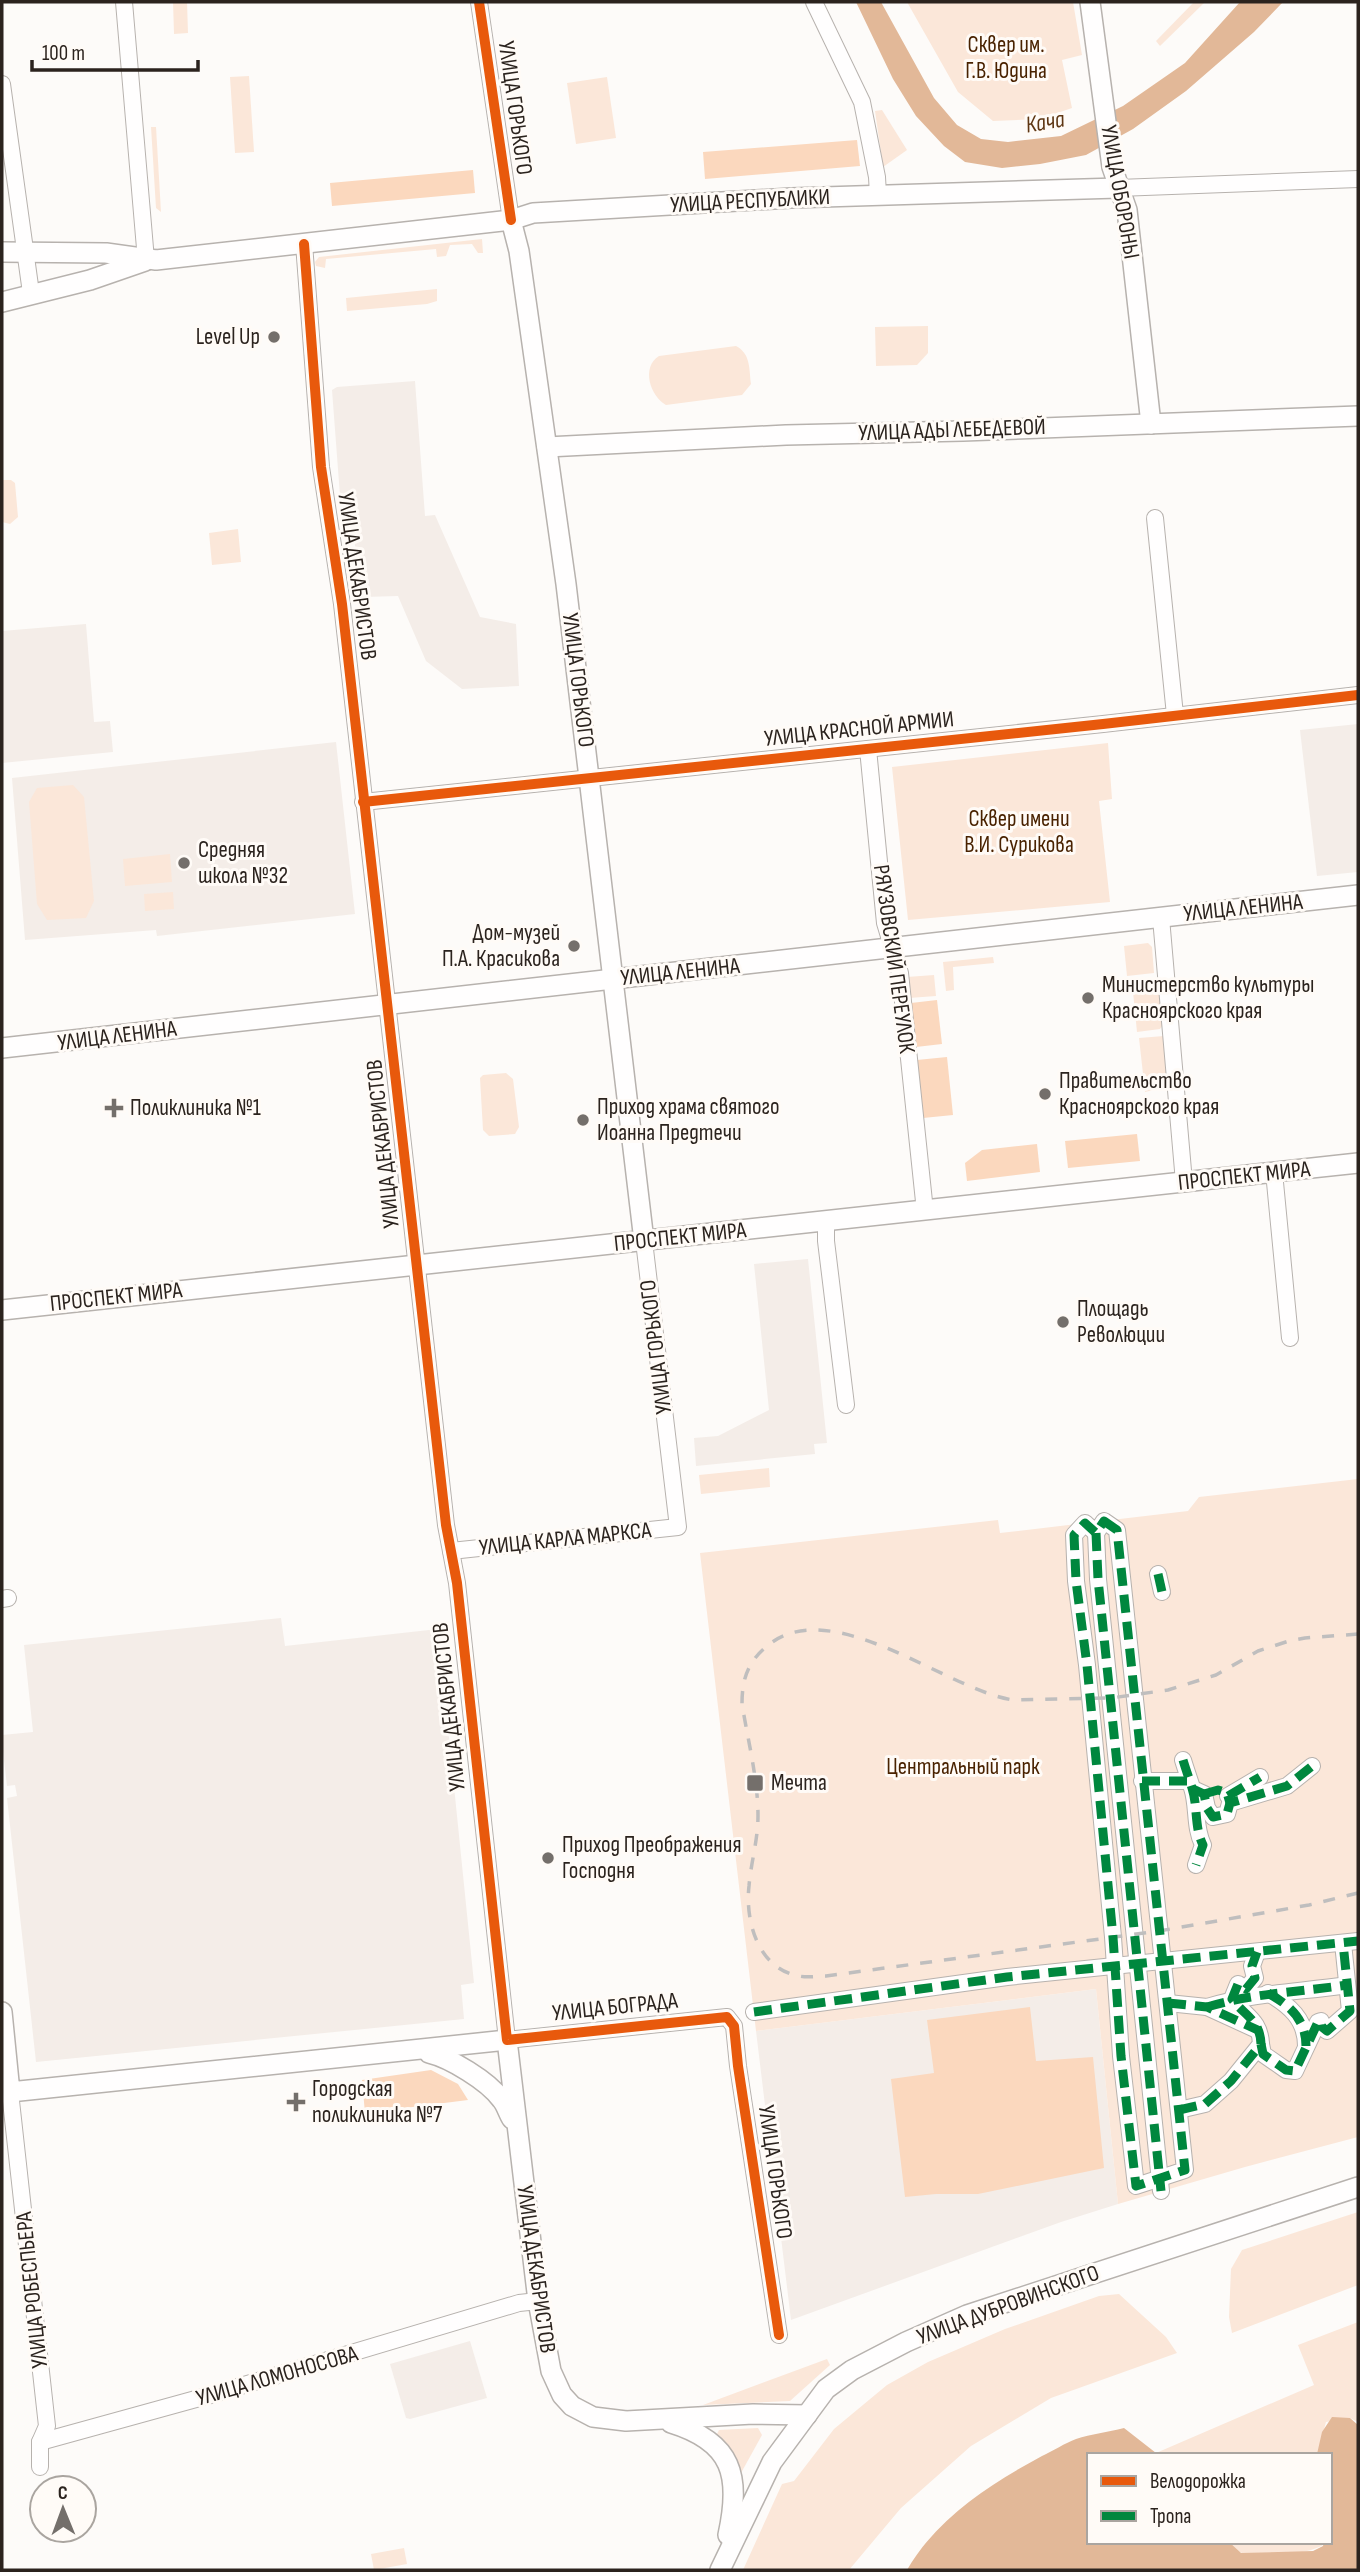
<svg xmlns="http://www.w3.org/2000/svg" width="1360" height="2572" font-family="'Sofia Sans Condensed',sans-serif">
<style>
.built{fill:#f4ede8}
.green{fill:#fbe7d9}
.forest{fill:#fbd8be}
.water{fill:#e2b898}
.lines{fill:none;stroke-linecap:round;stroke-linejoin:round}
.minor-casing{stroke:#b7b2ae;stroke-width:18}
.major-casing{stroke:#b7b2ae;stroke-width:22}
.minor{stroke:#fffefe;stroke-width:16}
.major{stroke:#fffefe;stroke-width:19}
.rail{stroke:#bfbebe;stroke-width:3.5;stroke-dasharray:12 12;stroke-linecap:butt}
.quiet{stroke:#00873e;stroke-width:9;stroke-dasharray:18 9;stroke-linecap:butt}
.cycleway-casing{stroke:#fffbf7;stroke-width:15}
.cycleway{stroke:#e8590c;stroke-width:10}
.poi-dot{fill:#746f6b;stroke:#fffbf7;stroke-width:2.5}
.labels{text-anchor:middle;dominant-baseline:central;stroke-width:6;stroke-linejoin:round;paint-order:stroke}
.park-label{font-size:23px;fill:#492200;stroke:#fffbf7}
.street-label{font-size:23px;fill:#2b231e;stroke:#fffbf7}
.poi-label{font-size:23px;fill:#2b231e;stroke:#fffbf7;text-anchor:start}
.water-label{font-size:24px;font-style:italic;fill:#5e3613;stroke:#fffbf7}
</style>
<rect width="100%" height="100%" fill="#fdfbf9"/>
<g class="built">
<polygon points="415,381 425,516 435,515 480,617 516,624 519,686 462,689 426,661 398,596 364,597 351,522 342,522 332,390 337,387"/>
<polygon points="86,624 94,722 110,721 113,752 2,763 2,631"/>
<polygon points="1358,724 1358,872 1317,876 1300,730"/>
<polygon points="336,742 355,914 157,936 156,930 25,940 12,778"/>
<polygon points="808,1259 827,1443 814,1444 815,1454 696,1466 694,1438 718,1436 769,1410 754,1264"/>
<polygon points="281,1618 285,1646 438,1629 474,1983 461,1985 464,2019 36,2062 7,1798 17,1796 15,1785 7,1786 2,1743 2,1735 33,1732 24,1645"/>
<polygon points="1096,1989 1118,2204 1061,2222 791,2320 756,2031"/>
<polygon points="470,2341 487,2398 410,2419 406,2418 390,2364"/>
</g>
<g class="green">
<polygon points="173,2 187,2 188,33 174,34"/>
<polygon points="907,2 1073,2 1082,55 1062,60 1072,108 1040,119 993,121 958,92"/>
<polygon points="1194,2 1205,2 1160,46 1156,41"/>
<polygon points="249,76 254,152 235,153 230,77"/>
<polygon points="607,77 616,138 576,144 567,83"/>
<polygon points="882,110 907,150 883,167 875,111"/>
<polygon points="151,127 156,127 161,212 156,208"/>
<polygon points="482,239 483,253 478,253 472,244 450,245 446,256 437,257 436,249 326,259 325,268 316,266 315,262 319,257"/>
<polygon points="437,289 437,301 427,304 347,311 346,298"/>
<polygon points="928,326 928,353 917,365 876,366 875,327"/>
<path d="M736,346C751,354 749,369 751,384L742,395L666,405C650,396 641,367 659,356Z"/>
<polygon points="2,480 11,480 15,483 18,517 10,524 2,522"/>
<polygon points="238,529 241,562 212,565 209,533"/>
<polygon points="1108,743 1112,799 1099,801 1110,902 908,920 892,767"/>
<polygon points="73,785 84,797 94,901 86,918 47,920 37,904 29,802 37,788"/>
<polygon points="170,854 172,882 125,886 123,859"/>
<polygon points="173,892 174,909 145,911 144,894"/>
<polygon points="1148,943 1152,947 1154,973 1127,976 1124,946"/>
<polygon points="993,957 994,963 953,967 954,990 946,991 943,962"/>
<polygon points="934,975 936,996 909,998 907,977"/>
<polygon points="1160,980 1164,1023 1160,1029 1137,1032 1132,982"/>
<polygon points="1164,1036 1169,1081 1165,1087 1145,1092 1139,1038"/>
<polygon points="506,1073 513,1079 519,1127 515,1134 489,1136 483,1130 480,1078 483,1075"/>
<polygon points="769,1468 770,1487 701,1494 699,1475"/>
<polygon points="1358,1479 1358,2137 1245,2167 1118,2204 1096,1989 756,2031 700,1553 998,1520 1000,1533 1188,1511 1199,1497"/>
<polygon points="1358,2212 1358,2285 1232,2333 1229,2317 1231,2269 1242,2250"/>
<polygon points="1119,2294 1166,2337 1177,2353 1051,2398 971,2446 901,2508 849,2570 743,2570 782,2484 794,2481 834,2429 887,2385 928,2362 1005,2329 1099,2296"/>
<polygon points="1358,2322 1358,2422 1350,2418 1326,2422 1317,2455 1156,2453 1314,2385 1298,2345"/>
<polygon points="827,2359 830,2365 790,2401 703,2405"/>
<polygon points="758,2428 762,2435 741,2473 716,2436 719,2430"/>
<path d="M1229,2542H1324L1323,2545C1307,2555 1260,2558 1242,2553C1236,2551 1233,2547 1229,2542Z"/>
<polygon points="404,2548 407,2564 374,2570 371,2554"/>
</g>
<g class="forest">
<polygon points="857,140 860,166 705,179 703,152"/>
<polygon points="473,170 475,193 332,206 330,183"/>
<polygon points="937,1000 942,1044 916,1047 911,1003"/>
<polygon points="947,1057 953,1115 923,1118 917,1060"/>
<polygon points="1137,1134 1140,1161 1068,1168 1065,1141"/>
<polygon points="1037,1144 1040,1172 967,1181 965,1163 982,1150"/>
<polygon points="1030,2007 1036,2061 1093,2057 1104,2168 978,2194 936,2194 905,2197 891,2079 934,2073 927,2020"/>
<polygon points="431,2070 458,2084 468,2100 365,2113 362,2080"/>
</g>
<g class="water">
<polygon points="856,2 881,2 934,98 957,125 981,139 1008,142 1061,136 1123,106 1185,63 1240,2 1283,2 1254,32 1186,91 1133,129 1086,155 1040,164 1002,168 965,162 944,146 916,116 893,79"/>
<path d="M1332,2417L1350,2418L1358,2425V2570H907C937,2518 990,2484 1042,2456C1053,2451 1065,2443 1076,2439C1091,2434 1108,2432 1124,2428L1156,2453L1163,2455H1089V2542H1229L1241,2553L1313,2551L1323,2546L1324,2542H1330V2455L1317,2454L1322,2432Z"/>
</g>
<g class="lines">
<defs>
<g id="minor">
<polyline points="124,2 146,260"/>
<polyline points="479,2 511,220"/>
<polyline points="814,2 862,102 877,177 878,195"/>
<polyline points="2,84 31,293"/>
<polyline points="1118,188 1358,179"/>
<polyline points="304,244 321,467 342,604 446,1525 457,1583 507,2040 727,2017 734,2026 738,2066 779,2335"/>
<polyline points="1155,518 1175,715"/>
<polyline points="868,749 885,923 900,973 925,1211"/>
<polyline points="363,802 1103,724 1358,695"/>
<polyline points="1161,918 1184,1182"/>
<polyline points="1274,1172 1290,1338"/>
<polyline points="826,1222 826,1241 846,1405"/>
<polygon points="1104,1521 1117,1530 1185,2170 1136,2186 1121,2056 1113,1937 1087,1665 1076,1581 1074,1535 1085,1523 1096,1533"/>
<polyline points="1096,1533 1098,1579 1161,2191"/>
<polyline points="451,1551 678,1527 644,1241"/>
<polyline points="1158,1574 1162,1592"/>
<polyline points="2,1599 8,1598"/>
<path d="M1183,1760C1186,1770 1189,1778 1192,1788C1198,1806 1194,1827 1203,1845L1196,1865"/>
<polyline points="1142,1781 1188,1781"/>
<polyline points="1193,1789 1204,1794 1207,1808 1213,1817 1227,1814 1230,1803 1287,1786 1312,1766"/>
<polyline points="1228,1796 1260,1777"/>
<path d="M1268,1993C1289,2005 1306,2019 1306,2046"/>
<polyline points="1168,2003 1207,2007 1255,2029"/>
<path d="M1207,2007C1253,1993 1300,1992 1347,1985"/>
<polyline points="754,2012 1007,1977 1358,1941"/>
<polyline points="1261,2044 1263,2054 1286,2070 1295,2071 1318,2022 1321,2021 1322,2027 1327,2031 1350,2011 1343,1943"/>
<polyline points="2,2093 10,2092 47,2426 40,2442 40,2467"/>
<path d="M1179,2110L1205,2104L1231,2081L1261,2044C1260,2020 1246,2017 1232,1999L1238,1984L1246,1989L1255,1978L1252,1966L1257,1952"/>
<polyline points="40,2442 214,2394 519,2303 538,2301"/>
</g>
<g id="major">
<polyline points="1090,2 1112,167 1127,210 1151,424"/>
<polyline points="511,220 519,251 566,584 644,1241"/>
<polyline points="2,252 106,253 156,260 511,220 533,213 791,198 1118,188"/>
<polyline points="2,302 90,280 145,261"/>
<polyline points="547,447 786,435 963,431 1358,416"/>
<polyline points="2,1048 1358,895"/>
<polyline points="2,1310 1358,1163"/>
<polyline points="2,2012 10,2092 507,2040 538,2301 551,2371 562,2395 572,2406 593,2417 626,2421 753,2414 807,2415"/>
<path d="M429,2053C450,2058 488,2081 501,2099C506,2104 508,2113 512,2119"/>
<path d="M671,2423C733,2442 741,2476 728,2535"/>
<polyline points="720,2570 772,2462 826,2389 852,2370 906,2342 967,2315 1358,2187"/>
</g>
</defs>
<use href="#minor" class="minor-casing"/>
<use href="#major" class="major-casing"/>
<use href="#minor" class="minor"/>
<use href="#major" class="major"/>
<path class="rail" d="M1358,1634L1305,1638L1289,1641L1258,1651L1216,1675L1168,1690L1111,1698L1013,1700C946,1690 830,1591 766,1647C747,1663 742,1680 742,1704C748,1741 758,1779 758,1816C758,1840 751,1862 749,1886C745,1921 758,1969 799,1976C808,1978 817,1976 826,1976L1159,1931L1309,1905L1358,1893"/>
<g class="quiet">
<polygon points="1104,1521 1117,1530 1185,2170 1136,2186 1121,2056 1113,1937 1087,1665 1076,1581 1074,1535 1085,1523 1096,1533"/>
<polyline points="1096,1533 1098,1579 1161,2191"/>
<polyline points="1158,1574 1162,1592"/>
<path d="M1183,1760C1186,1770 1189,1778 1192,1788C1198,1806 1194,1827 1203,1845L1196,1865"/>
<polyline points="1142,1781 1188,1781"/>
<polyline points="1193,1789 1204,1794 1207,1808 1213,1817 1227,1814 1230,1803 1287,1786 1312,1766"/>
<polyline points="1204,1794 1218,1790 1227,1793 1230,1803"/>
<polyline points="1228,1796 1260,1777"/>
<path d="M1268,1993C1289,2005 1306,2019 1306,2046"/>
<polyline points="1168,2003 1207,2007 1260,2031"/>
<path d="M1207,2007C1253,1993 1300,1992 1347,1985"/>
<polyline points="754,2012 1007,1977 1358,1941"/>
<polyline points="1261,2044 1263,2054 1286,2070 1295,2071 1318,2022 1321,2021 1322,2027 1327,2031 1350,2011 1343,1943"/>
<path d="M1179,2110L1205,2104L1231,2081L1261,2044C1260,2020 1246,2017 1232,1999L1238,1984L1246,1989L1255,1978L1252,1966L1257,1952"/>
</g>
<defs>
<g id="cycleway">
<polyline points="479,2 511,220"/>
<polyline points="304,244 321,467 342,604 446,1525 457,1583 507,2040 727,2017 734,2026 738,2066 779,2335"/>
<polyline points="363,802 1103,724 1358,695"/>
</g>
</defs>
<use href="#cycleway" class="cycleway-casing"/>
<use href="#cycleway" class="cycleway"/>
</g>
<g class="poi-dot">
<circle cx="274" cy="337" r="7"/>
<circle cx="184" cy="863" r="7"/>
<circle cx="574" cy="946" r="7"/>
<circle cx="1088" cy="998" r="7"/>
<circle cx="1045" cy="1094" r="7"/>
<path d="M110.5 1097.5h7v7h7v7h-7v7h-7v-7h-7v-7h7z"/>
<circle cx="583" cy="1120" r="7"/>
<circle cx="1063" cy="1322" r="7"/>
<rect x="746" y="1774" width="18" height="18" rx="3.5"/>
<circle cx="548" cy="1858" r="7"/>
<path d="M292.5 2091.5h7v7h7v7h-7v7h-7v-7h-7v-7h7z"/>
</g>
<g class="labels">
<g class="park-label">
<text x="1006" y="45">Сквер им.<tspan x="1006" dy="26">Г.В. Юдина</tspan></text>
<text x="1019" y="819">Сквер имени<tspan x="1019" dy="26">В.И. Сурикова</tspan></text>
<text x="963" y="1767">Центральный парк</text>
</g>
<g class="street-label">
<text transform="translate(515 108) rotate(82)">УЛИЦА ГОРЬКОГО</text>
<text transform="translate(1120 192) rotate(80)">УЛИЦА ОБОРОНЫ</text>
<text transform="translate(750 201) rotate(-3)">УЛИЦА РЕСПУБЛИКИ</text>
<text transform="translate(952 430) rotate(-2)">УЛИЦА АДЫ ЛЕБЕДЕВОЙ</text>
<text transform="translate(357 576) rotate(82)">УЛИЦА ДЕКАБРИСТОВ</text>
<text transform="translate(578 680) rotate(83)">УЛИЦА ГОРЬКОГО</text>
<text transform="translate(859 729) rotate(-6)">УЛИЦА КРАСНОЙ АРМИИ</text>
<text transform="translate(1243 908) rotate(-6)">УЛИЦА ЛЕНИНА</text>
<text transform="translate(894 959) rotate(82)">РЯУЗОВСКИЙ ПЕРЕУЛОК</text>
<text transform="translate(680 972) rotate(-6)">УЛИЦА ЛЕНИНА</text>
<text transform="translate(117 1036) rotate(-7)">УЛИЦА ЛЕНИНА</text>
<text transform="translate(383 1144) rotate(-96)">УЛИЦА ДЕКАБРИСТОВ</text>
<text transform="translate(1244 1176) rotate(-6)">ПРОСПЕКТ МИРА</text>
<text transform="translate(680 1237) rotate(-6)">ПРОСПЕКТ МИРА</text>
<text transform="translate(116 1297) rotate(-6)">ПРОСПЕКТ МИРА</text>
<text transform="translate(656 1347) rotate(-97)">УЛИЦА ГОРЬКОГО</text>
<text transform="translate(565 1539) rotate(-6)">УЛИЦА КАРЛА МАРКСА</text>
<text transform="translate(449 1707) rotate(-96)">УЛИЦА ДЕКАБРИСТОВ</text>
<text transform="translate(615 2007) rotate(-6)">УЛИЦА БОГРАДА</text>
<text transform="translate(775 2172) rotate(82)">УЛИЦА ГОРЬКОГО</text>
<text transform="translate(536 2269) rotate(82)">УЛИЦА ДЕКАБРИСТОВ</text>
<text transform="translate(32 2290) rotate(-96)">УЛИЦА РОБЕСПЬЕРА</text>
<text transform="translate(1008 2305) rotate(-20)">УЛИЦА ДУБРОВИНСКОГО</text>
<text transform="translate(277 2376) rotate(-16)">УЛИЦА ЛОМОНОСОВА</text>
</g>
<g class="poi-label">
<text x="260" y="337" text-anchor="end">Level Up</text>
<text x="198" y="850">Средняя<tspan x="198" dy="26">школа №32</tspan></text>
<text x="560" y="933" text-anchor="end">Дом-музей<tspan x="560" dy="26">П.А. Красикова</tspan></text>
<text x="1102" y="985">Министерство культуры<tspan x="1102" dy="26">Красноярского края</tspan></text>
<text x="1059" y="1081">Правительство<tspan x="1059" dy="26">Красноярского края</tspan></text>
<text x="597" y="1107">Приход храма святого<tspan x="597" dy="26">Иоанна Предтечи</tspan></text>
<text x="130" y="1108">Поликлиника №1</text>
<text x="1077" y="1309">Площадь<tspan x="1077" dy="26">Революции</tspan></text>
<text x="771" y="1783">Мечта</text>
<text x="562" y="1845">Приход Преображения<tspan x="562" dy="26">Господня</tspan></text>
<text x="312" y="2089">Городская<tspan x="312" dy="26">поликлиника №7</tspan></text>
</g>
<g class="water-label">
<text transform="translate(1045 122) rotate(-10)">Кача</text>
</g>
</g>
<rect width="1360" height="2572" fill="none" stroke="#2b231e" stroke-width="7"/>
<rect x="1087" y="2453" width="245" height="91" fill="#fffbf7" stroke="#aaa5a0" stroke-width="2"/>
<rect x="1101" y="2476" width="35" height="10" fill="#e8590c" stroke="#aaa5a0" stroke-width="2"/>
<text x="1150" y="2488" font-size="21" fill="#2b231e">Велодорожка</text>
<rect x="1101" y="2511" width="35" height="10" fill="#00873e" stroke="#aaa5a0" stroke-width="2"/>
<text x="1150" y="2523" font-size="21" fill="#2b231e">Тропа</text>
<g transform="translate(63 2509) rotate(359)"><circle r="33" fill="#fffbf7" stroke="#aaa5a0" stroke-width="2"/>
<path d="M0-5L12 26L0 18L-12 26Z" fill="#746f6b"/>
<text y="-10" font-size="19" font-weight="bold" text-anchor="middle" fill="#2b231e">С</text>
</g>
<path d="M32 60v10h166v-10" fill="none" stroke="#2b231e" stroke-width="3.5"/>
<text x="42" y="60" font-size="21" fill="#2b231e" stroke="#fffbf7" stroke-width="5" paint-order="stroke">100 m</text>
</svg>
